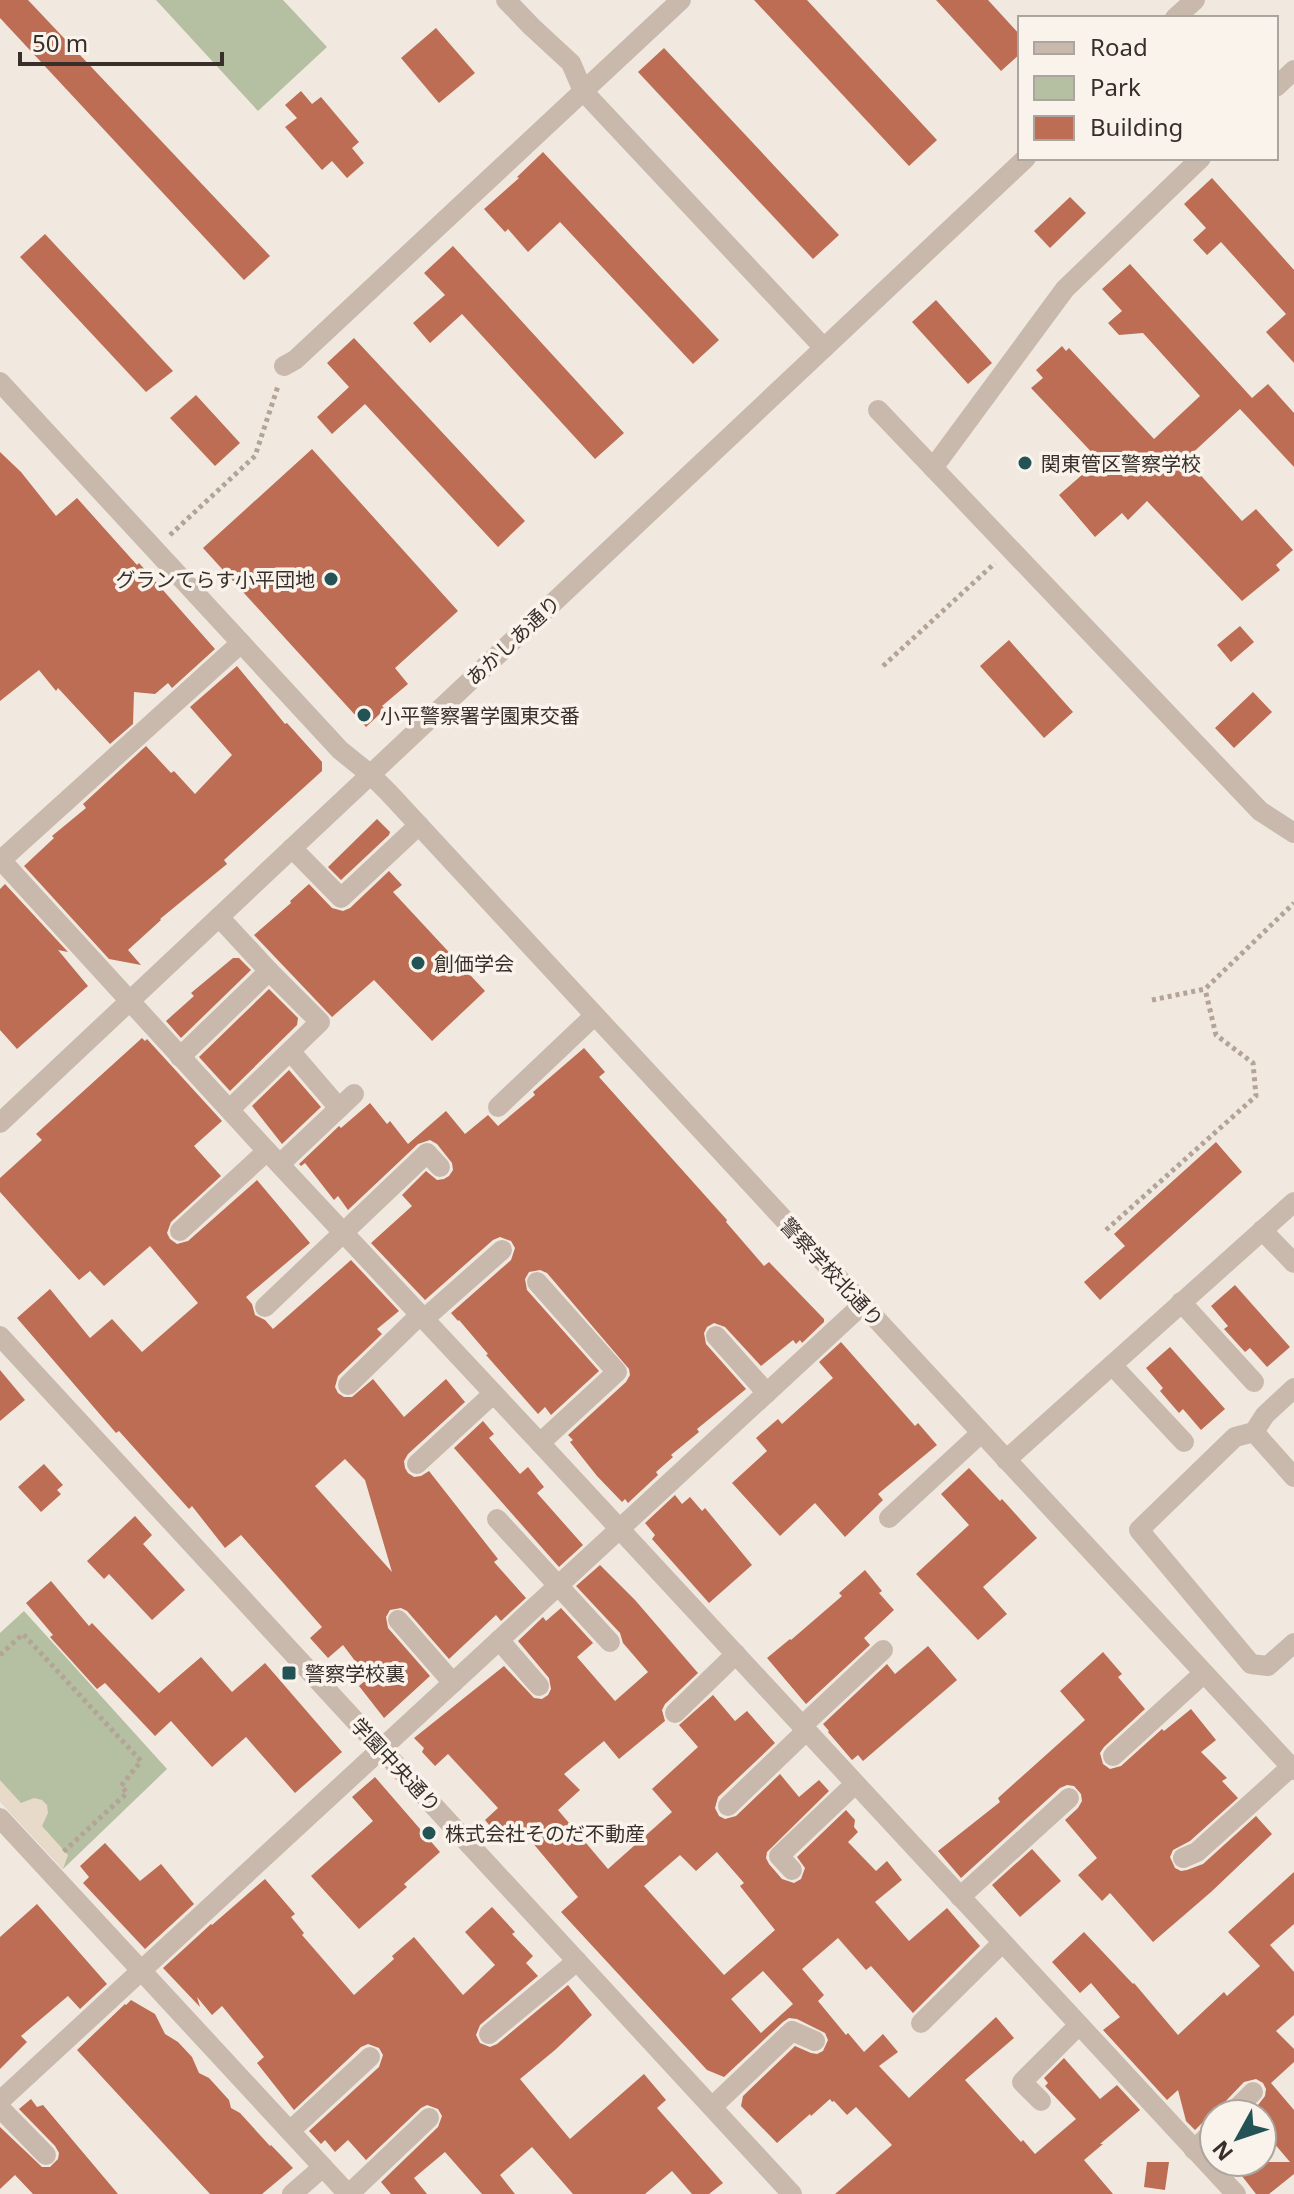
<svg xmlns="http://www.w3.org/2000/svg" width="1294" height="2194" font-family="'Noto Sans','Noto Sans JP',sans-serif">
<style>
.green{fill:#b5bfa1}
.plaza{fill:#e8dac9}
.building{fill:#bc6d53;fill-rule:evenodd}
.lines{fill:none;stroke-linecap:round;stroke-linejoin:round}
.path{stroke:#b4a497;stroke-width:5;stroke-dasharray:4 4;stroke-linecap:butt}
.minor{stroke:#c9b9ad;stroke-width:20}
.poi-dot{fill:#245356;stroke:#f9f3ec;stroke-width:3}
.labels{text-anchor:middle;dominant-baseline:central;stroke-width:7;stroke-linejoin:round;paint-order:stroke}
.poi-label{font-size:20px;fill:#382f2b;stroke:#f9f3ec;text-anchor:start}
.street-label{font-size:20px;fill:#382f2b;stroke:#f9f3ec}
</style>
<rect width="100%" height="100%" fill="#f1e9e0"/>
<g class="green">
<polygon points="156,0 283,0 327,47 258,111"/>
<polygon points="24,1611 167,1769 63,1869 0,1801 0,1633"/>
</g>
<polygon class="plaza" points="0,1780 21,1803 34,1798 42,1800 47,1805 48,1813 42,1826 68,1855 63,1869 0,1801"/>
<g class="building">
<polygon points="0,0 28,0 270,256 244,280 0,18"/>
<polygon points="754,0 807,0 937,140 909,166"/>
<polygon points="936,0 988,0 1020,35 1020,54 1001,71"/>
<polygon points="436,28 475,73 439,103 401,58"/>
<polygon points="664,48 839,235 813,259 638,72"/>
<polygon points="301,91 312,104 321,97 359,142 352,148 364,163 347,178 332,161 322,170 285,127 297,118 285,105"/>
<polygon points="543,152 719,340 693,364 560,222 528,252 508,229 505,232 484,209 519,178 517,177"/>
<polygon points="1212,178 1294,270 1294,363 1266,332 1286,314 1221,242 1207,255 1193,240 1206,228 1184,204"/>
<polygon points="1070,197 1086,213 1050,248 1034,231"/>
<polygon points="45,234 173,371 146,392 20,257"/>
<polygon points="453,246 624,433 595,459 462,314 430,343 413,323 445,295 424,273"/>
<polygon points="1130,264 1252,398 1268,384 1294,413 1294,467 1240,409 1186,459 1242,521 1256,509 1293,550 1276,565 1280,570 1242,601 1147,501 1128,520 1122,513 1095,537 1059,495 1099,460 1031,388 1043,378 1036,370 1062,346 1066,351 1069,348 1154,439 1200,396 1143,333 1119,335 1108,323 1122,311 1102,289"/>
<polygon points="936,300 992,363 968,384 912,322"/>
<polygon points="354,338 525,521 498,547 365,404 332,434 317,417 349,387 327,363"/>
<polygon points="196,395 240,443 215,466 170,418"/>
<polygon points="312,449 458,611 395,668 408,684 382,706 385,709 366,727 203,548"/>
<polygon points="0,452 21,472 56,516 77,498 137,565 139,563 215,649 172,688 168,683 155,694 134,692 133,724 110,744 58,688 56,691 39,670 0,701"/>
<polygon points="1240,626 1254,642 1231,662 1217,645"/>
<polygon points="1009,640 1073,712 1044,738 980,666"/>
<polygon points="237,666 285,724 287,723 322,762 322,771 224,860 227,864 160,919 161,920 128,950 141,965 109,959 24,866 54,838 52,836 86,808 83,804 146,746 171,773 174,771 195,794 232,755 190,707"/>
<polygon points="1253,692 1272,712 1234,748 1215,728"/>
<polygon points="377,819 390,832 389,835 341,880 328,867"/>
<polygon points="389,871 402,885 393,892 485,991 432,1041 374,980 332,1017 254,935 291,903 290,901 309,884 332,908 343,911 350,908"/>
<polygon points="5,884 68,952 58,950 88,986 17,1049 0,1030 0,889"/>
<polygon points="233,958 239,958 251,970 181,1038 166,1021 194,996 191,993"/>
<polygon points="269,989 298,1018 297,1025 230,1091 199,1057"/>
<path d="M142,1038L145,1041L147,1039L222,1121L194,1146L221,1176L171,1222L167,1233L170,1239L177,1244L188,1241L257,1180L310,1243L246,1297L252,1304L255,1315L265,1320L273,1329L351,1260L399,1311L377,1329L382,1334L338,1376L335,1387L338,1393L344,1397H352L373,1379L404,1417L446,1379L465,1402L408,1454L404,1461L405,1468L408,1473L414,1477L421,1476L429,1471L498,1559L494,1562L526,1598L501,1621L496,1615L449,1659L407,1611L401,1608L390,1610L386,1617L388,1628L430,1676L384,1718L359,1686L368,1678L343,1645L328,1658L310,1638L322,1627L241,1535L225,1548L192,1506L189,1509L119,1431L116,1433L17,1318L50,1289L90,1338L112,1319L142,1352L198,1303L150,1246L104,1286L90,1271L79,1280L0,1192V1178L42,1140L36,1134ZM345,1459L365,1480L392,1572L315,1486Z"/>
<polygon points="584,1048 605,1072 599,1077 727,1220 726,1222 764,1266 769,1262 824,1319 824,1322 802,1343 800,1340 796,1344 793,1340 761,1366 725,1327 714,1323 707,1327 704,1333 706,1344 746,1389 697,1429 699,1432 671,1455 673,1457 656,1472 658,1475 628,1503 625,1499 622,1502 597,1476 570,1442 573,1440 568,1435 626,1382 630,1375 629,1369 547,1273 540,1270 529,1272 525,1279 527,1290 599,1371 551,1415 545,1407 538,1414 486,1355 488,1354 459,1320 458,1321 451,1313 511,1260 515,1248 511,1241 500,1237 493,1240 425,1300 371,1243 412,1206 402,1195 426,1171 437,1180 444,1179 449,1176 453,1170 452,1163 437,1144 430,1140 418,1144 348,1210 338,1196 334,1200 305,1163 301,1166 299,1164 339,1126 341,1128 370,1103 387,1124 390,1121 408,1144 446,1111 465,1134 488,1115 498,1126 535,1095 533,1092"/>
<polygon points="289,1070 321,1107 282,1144 252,1106"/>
<polygon points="1216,1142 1242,1172 1100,1300 1084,1282 1125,1246 1114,1234"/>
<polygon points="1235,1285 1290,1347 1267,1367 1250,1348 1245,1352 1224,1329 1228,1326 1211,1306"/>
<polygon points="841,1342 915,1426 918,1423 937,1445 878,1494 883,1500 845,1537 815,1503 780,1536 732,1483 767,1451 756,1438 778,1419 782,1424 833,1378 819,1362"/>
<polygon points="1170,1347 1225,1409 1201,1430 1183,1409 1179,1413 1160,1391 1163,1388 1146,1368"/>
<polygon points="0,1370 25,1400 0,1421"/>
<polygon points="483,1421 494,1434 489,1438 520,1474 528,1467 544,1487 537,1493 583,1545 559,1567 454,1448"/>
<polygon points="44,1464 63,1485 57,1490 61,1494 41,1512 18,1487"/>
<polygon points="969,1468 1000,1501 1002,1499 1037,1538 983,1587 1007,1614 978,1640 916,1574 969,1525 941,1494"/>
<polygon points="675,1495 682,1504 690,1497 702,1511 705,1508 752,1565 709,1603 652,1539 655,1535 645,1523"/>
<polygon points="135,1516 152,1535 143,1544 185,1590 152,1620 109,1574 104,1579 87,1561"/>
<path d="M600,1565L635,1600L698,1673L665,1704L662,1710L665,1721L619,1759L604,1741L564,1774L580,1790L558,1810L608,1869L672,1812L652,1789L698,1747L679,1725L713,1695L735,1721L747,1711L775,1743L718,1797L715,1808L719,1816L725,1819L736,1816L780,1774L799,1797L819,1780L829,1791L767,1852L766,1858L769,1864L782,1879L794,1883L801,1879L805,1868L797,1857L846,1810L855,1820L854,1827L858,1832L848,1842L876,1871L887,1861L902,1880L875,1902L909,1941L947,1908L980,1946L913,2013L871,1966L866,1970L838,1938L802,1969L824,1995L818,2001L846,2035L848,2033L864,2052L883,2034L898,2052L879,2066L909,2098L996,2017L1014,2038L965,2080L1021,2142L1023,2140L1035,2154L1076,2119L1045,2086L1048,2083L1044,2078L1064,2058L1100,2099L1117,2085L1140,2110L1100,2144H1103L1084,2160L1113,2194H835L892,2145L856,2107L847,2115L834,2101L832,2102L830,2099L811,2116L810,2114L777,2143L741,2106L743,2096L795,2046L811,2053L817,2054L823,2051L828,2040L825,2033L797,2019L789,2018L783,2022L724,2077L707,2070L561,1912L578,1897L516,1823L500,1838L485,1820L498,1808L448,1754L435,1766L422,1752L424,1748L414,1738L504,1666L534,1698L542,1699L548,1695L551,1689L549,1678L518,1641L543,1617L546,1621L561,1608L593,1643L577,1657L615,1701L648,1672L623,1643L620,1633L576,1586ZM717,1852L744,1883L740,1886L775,1930L724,1975L644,1886L680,1855L696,1871ZM763,1971L793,2004L761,2033L731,1999Z"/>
<polygon points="865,1570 882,1591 879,1593 894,1610 864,1638 870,1645 806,1704 767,1658 790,1639 791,1640 842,1596 839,1593"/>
<polygon points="51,1581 89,1626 92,1623 159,1693 201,1657 232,1692 265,1663 342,1752 295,1793 246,1737 212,1767 171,1721 155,1736 105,1683 97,1689 50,1637 53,1635 26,1603"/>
<polygon points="928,1646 957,1680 863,1761 858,1755 852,1760 828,1732 829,1731 823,1724 887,1664 895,1674"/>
<polygon points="1103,1652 1122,1674 1118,1677 1145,1709 1104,1747 1100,1753 1103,1764 1110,1769 1121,1766 1162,1729 1164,1731 1191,1709 1216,1740 1201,1752 1227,1778 1222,1781 1238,1798 1190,1841 1173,1850 1170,1857 1175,1868 1181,1871 1187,1870 1203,1864 1256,1816 1272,1834 1211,1892 1153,1942 1110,1893 1102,1901 1078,1875 1097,1858 1065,1820 1078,1808 1082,1801 1081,1794 1074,1786 1067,1785 1060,1788 961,1878 938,1851 1000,1802 998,1798 1085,1720 1060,1691"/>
<polygon points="375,1777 440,1852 404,1884 407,1887 359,1929 311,1876 373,1821 352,1797"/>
<polygon points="105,1843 140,1881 161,1864 194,1904 145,1949 83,1883 89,1877 80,1866"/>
<polygon points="1032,1849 1061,1881 1020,1917 992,1885"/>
<polygon points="1294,1872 1294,1924 1270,1945 1294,1972 1294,2015 1276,2031 1294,2049 1294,2062 1271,2083 1294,2110 1294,2174 1269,2194 1256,2194 1231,2162 1290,2162 1262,2129 1262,2114 1255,2109 1265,2096 1266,2089 1263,2083 1256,2079 1244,2082 1222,2105 1218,2113 1205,2120 1195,2130 1186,2121 1178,2090 1167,2100 1103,2030 1120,2017 1091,1983 1080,1993 1052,1962 1084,1932 1133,1984 1134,1983 1178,2035 1224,1992 1227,1996 1260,1966 1228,1932"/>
<polygon points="265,1879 295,1914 291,1917 304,1933 302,1935 354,1995 394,1959 392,1956 414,1937 463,1995 495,1965 465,1932 492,1907 515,1932 512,1934 533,1956 526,1963 538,1976 480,2025 476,2035 480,2043 490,2047 497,2044 568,1985 592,2015 555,2050 520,2079 570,2139 644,2074 666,2100 657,2108 723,2183 709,2194 692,2194 672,2171 645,2194 573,2194 532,2147 500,2175 515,2194 482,2194 445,2152 414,2178 427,2194 391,2194 381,2182 438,2127 442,2116 438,2109 427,2105 421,2108 366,2160 348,2140 335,2152 325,2140 321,2144 309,2131 379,2067 383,2055 379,2048 368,2044 361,2047 294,2110 257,2063 264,2057 222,2006 212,2015 197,1997 200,2007 163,1968 211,1924 212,1925"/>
<polygon points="37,1904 107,1984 80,2009 68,1996 21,2036 27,2042 0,2069 0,1937"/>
<polygon points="131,2000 155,2014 165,2034 178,2042 192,2057 199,2073 209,2078 229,2100 231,2108 240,2113 270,2146 271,2145 293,2168 262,2194 210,2194 77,2050 125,2004 126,2005"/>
<polygon points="31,2099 37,2107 43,2105 118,2194 33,2194 15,2175 0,2189 0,2127 42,2167 50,2167 58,2159 59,2153 55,2146 19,2109"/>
<polygon points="1147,2162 1169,2162 1165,2190 1144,2187"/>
</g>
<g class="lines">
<g class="path">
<polyline points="170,535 255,456 278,386"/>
<polyline points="883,666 995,563"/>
<polyline points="1152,1000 1205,989 1294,903"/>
<polyline points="1106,1230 1256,1096 1253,1063 1216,1035 1205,989"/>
<polyline points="0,1655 23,1634 141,1761 121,1786 127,1793 62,1853"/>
</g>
<g class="minor">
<polyline points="506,0 532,27 571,63 583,91 824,348"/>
<polyline points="1175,18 1195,0"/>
<polyline points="1276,87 1294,70"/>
<polyline points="284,366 295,360 681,0"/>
<polyline points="0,382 340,750 371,775 389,793 1294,1770"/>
<polyline points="878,410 1260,811 1294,833"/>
<polyline points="933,468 1065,289 1201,158"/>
<polyline points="292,848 341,898 419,825"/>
<polyline points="0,859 267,1151 540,1443 1236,2194"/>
<polyline points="0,861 241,643"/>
<polyline points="219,917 269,971 320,1022 230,1109"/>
<polyline points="291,1052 339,1108"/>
<polyline points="180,1057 269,971"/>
<polyline points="498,1107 594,1016"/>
<polyline points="0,1123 1026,158"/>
<polyline points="280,1164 354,1094"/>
<polyline points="1262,1230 1294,1263"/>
<polyline points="180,1231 267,1151"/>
<polyline points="537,1282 617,1372 540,1443"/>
<polyline points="1181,1302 1254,1382"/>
<polyline points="265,1307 427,1153 440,1167"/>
<polyline points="424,1319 502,1250"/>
<polyline points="0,1336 792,2194"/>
<polyline points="716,1336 767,1393"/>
<polyline points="1112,1365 1184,1442"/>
<polyline points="348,1385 420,1315"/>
<polyline points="1294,1388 1265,1415 1254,1432 1235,1437 1139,1530 1251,1664 1268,1666 1294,1643"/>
<polyline points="1254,1432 1294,1477"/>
<polyline points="1006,1460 1294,1202"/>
<polyline points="417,1464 493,1394"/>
<polyline points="889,1518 981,1433"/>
<polyline points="497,1519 610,1642"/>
<polyline points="398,1620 453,1683"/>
<polyline points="499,1640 539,1686"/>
<polyline points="675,1713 736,1654"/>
<polyline points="802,1726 883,1650"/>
<polyline points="1113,1756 1204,1673"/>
<polyline points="728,1806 806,1731"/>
<polyline points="0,1818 348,2194"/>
<polyline points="1183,1858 1197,1852 1291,1767"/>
<polyline points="792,1870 779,1856 855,1784"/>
<polyline points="960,1897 1069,1798"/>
<polyline points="921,2023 1002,1943"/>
<polyline points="489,2034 577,1961"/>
<polyline points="0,2101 862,1305"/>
<polyline points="1041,2101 1022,2082 1079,2025"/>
<polyline points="712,2107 792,2031 815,2041"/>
<polyline points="0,2108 46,2155"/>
<polyline points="1231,2114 1253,2092"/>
<polyline points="290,2131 370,2057"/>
<polyline points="1194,2150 1214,2130"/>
<polyline points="292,2194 323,2167"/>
<polyline points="349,2194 429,2118"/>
</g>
</g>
<g class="poi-dot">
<circle cx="1025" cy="463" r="8"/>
<circle cx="331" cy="579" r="8"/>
<circle cx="364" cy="715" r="8"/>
<circle cx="418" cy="963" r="8"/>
<rect x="281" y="1665" width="16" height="16" rx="4"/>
<circle cx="429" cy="1833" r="8"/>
</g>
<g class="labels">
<g class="poi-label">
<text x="1041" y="463">関東管区警察学校</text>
<text x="315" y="579" text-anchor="end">グランてらす小平団地</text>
<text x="380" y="715">小平警察署学園東交番</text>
<text x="434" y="963">創価学会</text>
<text x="305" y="1673">警察学校裏</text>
<text x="445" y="1833">株式会社そのだ不動産</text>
</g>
<g class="street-label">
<text transform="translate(513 640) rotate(-43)">あかしあ通り</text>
<text transform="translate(832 1272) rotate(47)">警察学校北通り</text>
<text transform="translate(396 1765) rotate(47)">学園中央通り</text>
</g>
</g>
<rect x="1018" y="16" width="260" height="144" fill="#f9f3ec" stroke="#aca59f" stroke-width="2"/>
<rect x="1034" y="42" width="40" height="12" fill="#c9b9ad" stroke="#aca59f" stroke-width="2"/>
<text x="1090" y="56" font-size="24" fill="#382f2b">Road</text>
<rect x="1034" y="76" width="40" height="24" fill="#b5bfa1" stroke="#aca59f" stroke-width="2"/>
<text x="1090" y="96" font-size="24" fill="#382f2b">Park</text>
<rect x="1034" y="116" width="40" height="24" fill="#bc6d53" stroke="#aca59f" stroke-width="2"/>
<text x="1090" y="136" font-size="24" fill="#382f2b">Building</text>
<g transform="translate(1238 2138) rotate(230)"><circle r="38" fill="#f9f3ec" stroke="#aca59f" stroke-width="2"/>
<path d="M0-6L14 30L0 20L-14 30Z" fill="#245356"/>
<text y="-12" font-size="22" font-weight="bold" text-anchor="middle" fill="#382f2b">N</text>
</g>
<path d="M20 52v12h202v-12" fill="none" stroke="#382f2b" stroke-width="4"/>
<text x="32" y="52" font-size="24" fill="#382f2b" stroke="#f9f3ec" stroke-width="6" paint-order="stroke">50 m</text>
</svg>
